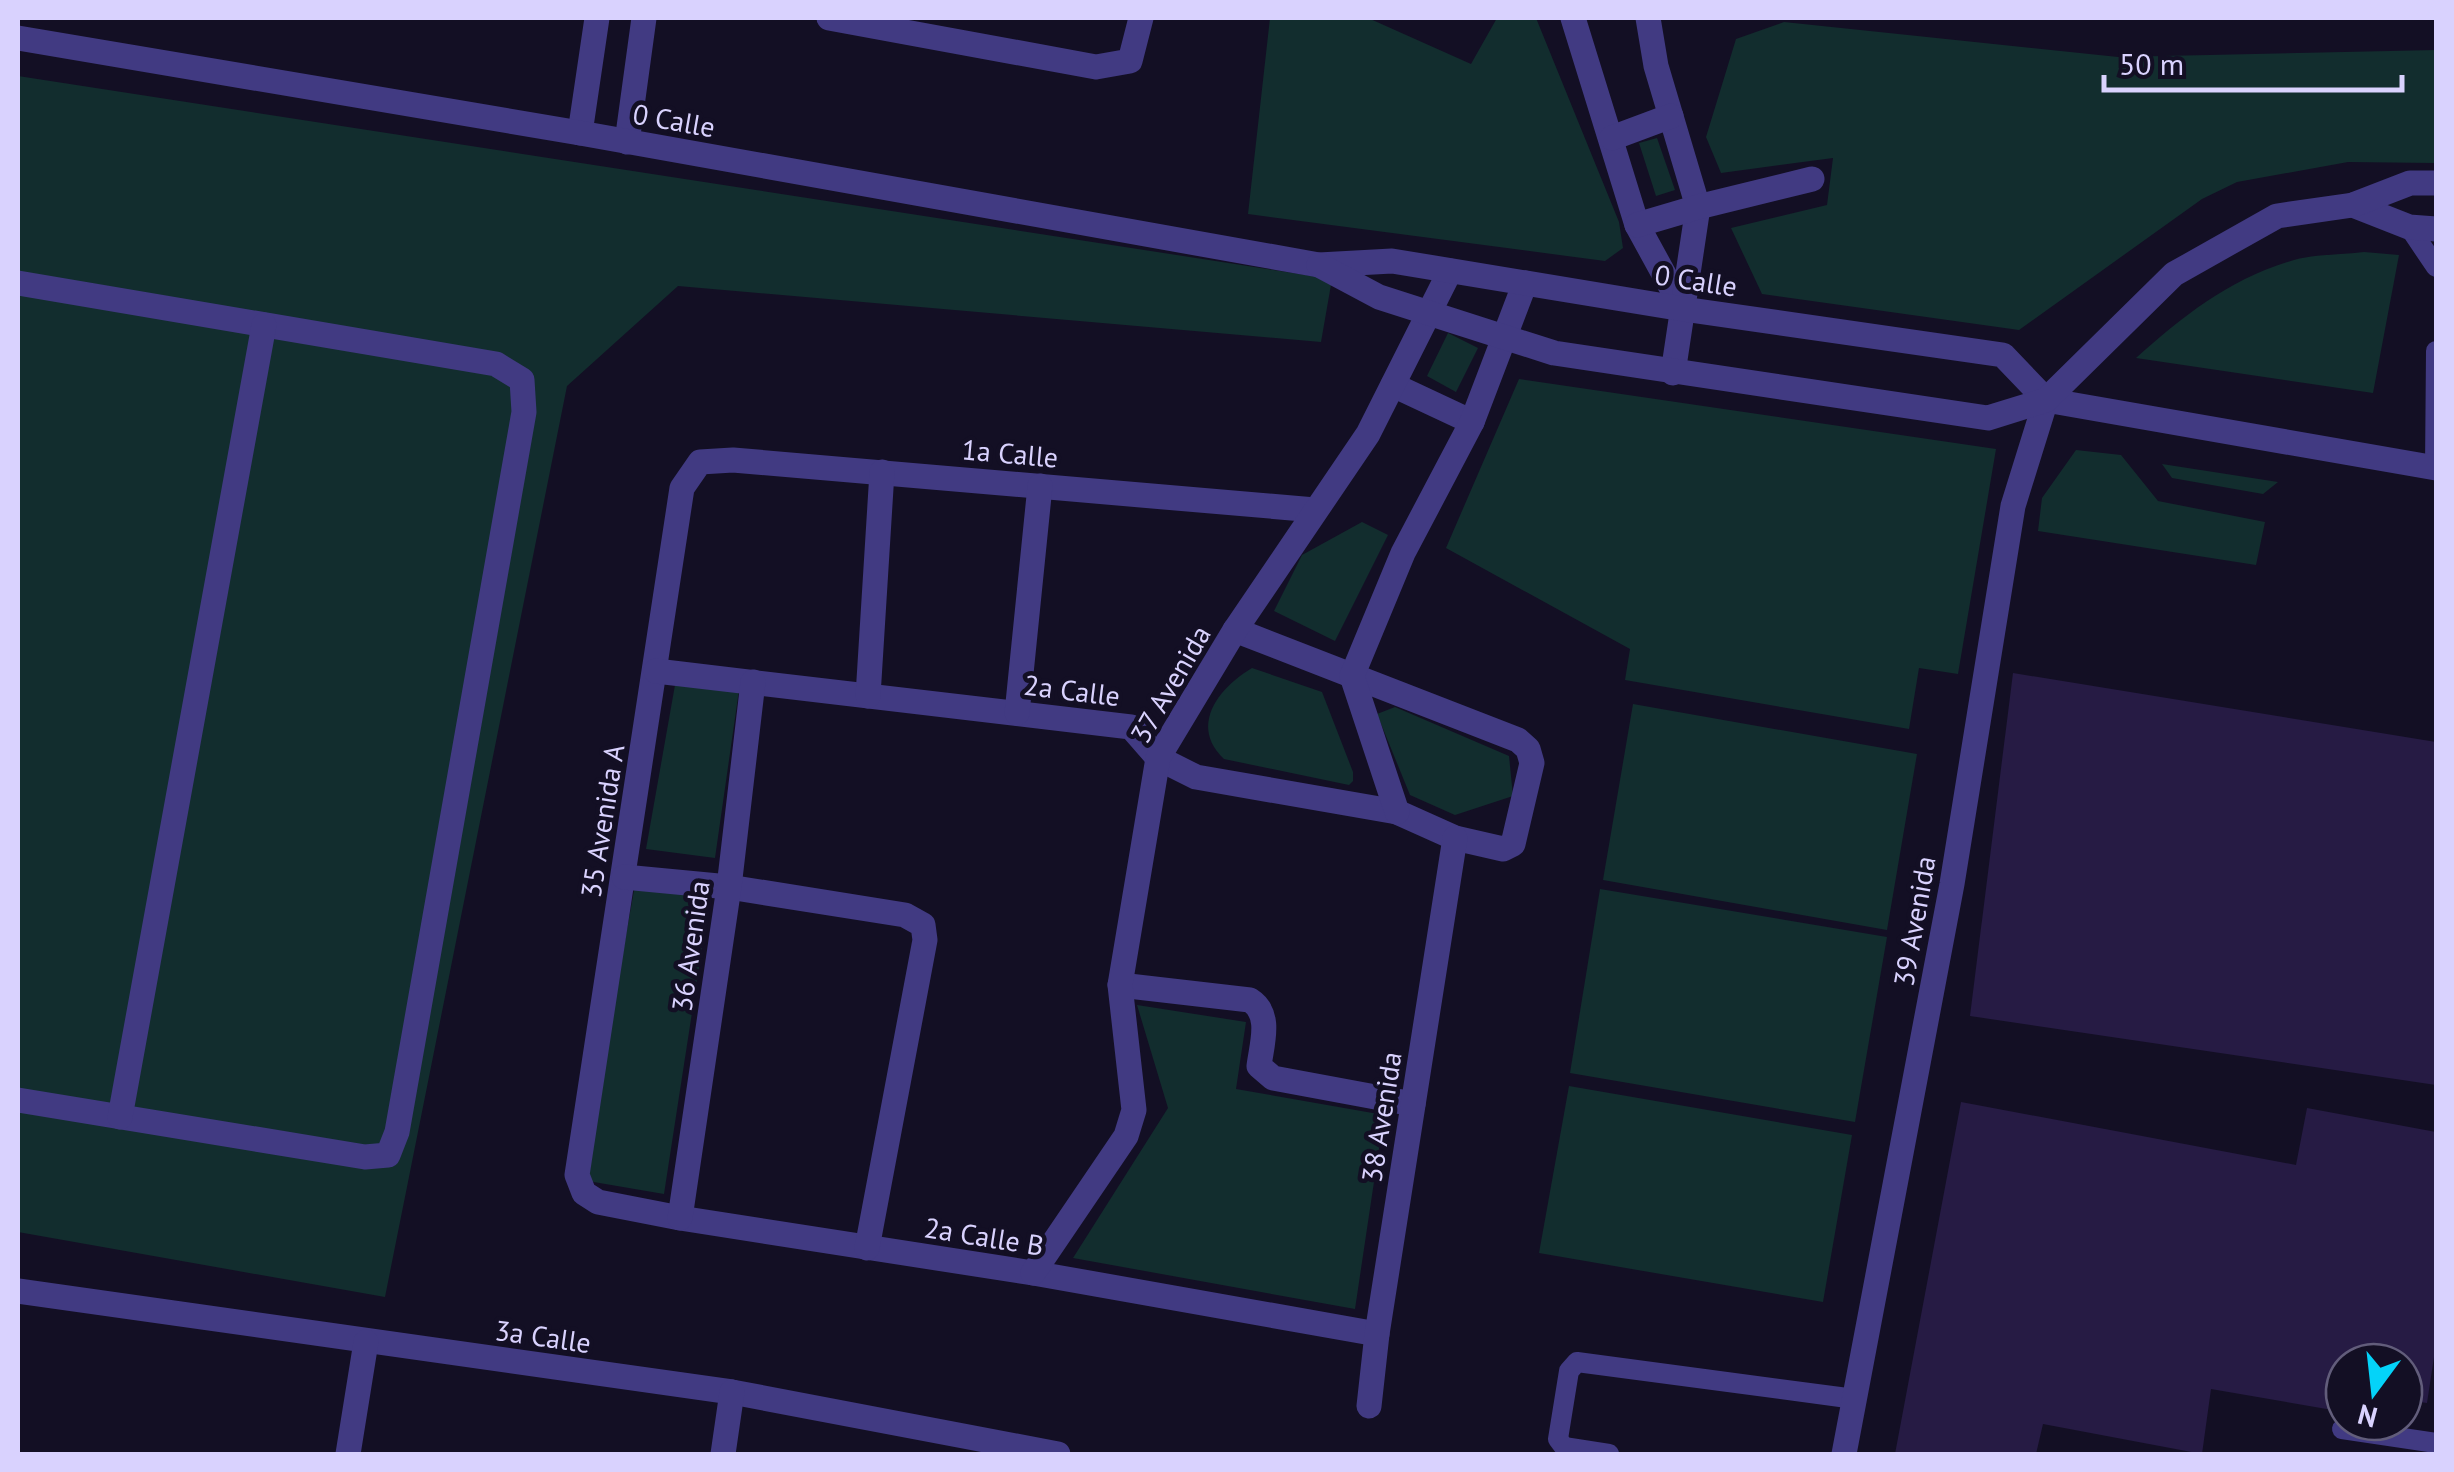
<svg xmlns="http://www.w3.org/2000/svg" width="2454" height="1472" font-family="'PT Sans',sans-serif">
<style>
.green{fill:#122d2e}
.building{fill:#261b44}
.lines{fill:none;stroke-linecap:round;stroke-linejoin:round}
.service{stroke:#413a82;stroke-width:20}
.minor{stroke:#413a82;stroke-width:25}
.tertiary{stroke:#413a82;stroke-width:25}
.labels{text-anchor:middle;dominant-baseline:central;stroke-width:9;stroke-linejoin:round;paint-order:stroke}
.street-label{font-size:28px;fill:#d9d2fe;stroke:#130f24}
</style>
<rect width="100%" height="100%" fill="#130f24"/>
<g class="green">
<polygon points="1270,18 1368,18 1471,64 1497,18 1536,18 1619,222 1623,248 1605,261 1248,214"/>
<polygon points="1784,22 2118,57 2436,50 2436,163 2348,162 2237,182 2202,199 2019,330 1762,294 1731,228 1827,205 1833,158 1721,173 1706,137 1736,39"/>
<polygon points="18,76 1332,279 1321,342 678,286 567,386 385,1297 18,1232"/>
<polygon points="1657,138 1675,190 1656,196 1639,143"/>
<path d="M2364,252L2399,255L2373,393L2136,358C2184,315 2231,278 2294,260C2316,254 2341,255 2364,252Z"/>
<polygon points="1448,333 1478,348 1456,392 1427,376"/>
<polygon points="1519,379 1996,449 1958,674 1919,668 1909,729 1625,680 1630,649 1446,548"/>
<polygon points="2076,450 2121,455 2158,501 2265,522 2256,565 2038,531 2042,498"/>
<polygon points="2162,464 2278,482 2263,494 2172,478"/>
<polygon points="1362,522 1388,535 1335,641 1274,611 1302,555"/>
<path d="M1252,668L1322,692L1353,772V781L1349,785L1224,759C1189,726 1218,688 1252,668Z"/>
<polygon points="675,685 739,690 715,858 646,849"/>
<polygon points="1633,704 1917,754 1887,930 1603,880"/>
<polygon points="1395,707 1509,756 1513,796 1455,815 1410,795 1377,714"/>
<polygon points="635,885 710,896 664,1194 582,1180"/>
<polygon points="1600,889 1887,937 1855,1122 1570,1073"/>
<polygon points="1137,1005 1246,1022 1236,1089 1384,1115 1355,1309 1073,1258 1168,1108"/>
<polygon points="1569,1086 1852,1135 1823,1302 1539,1253"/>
</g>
<g class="building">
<polygon points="2013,673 2436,742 2436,1085 1970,1016"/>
<polygon points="1961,1102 2296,1165 2307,1108 2436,1132 2436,1344 2427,1403 2404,1400 2404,1362 2344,1362 2344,1412 2211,1389 2202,1454 2043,1424 2036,1454 1895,1454"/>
</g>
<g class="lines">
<g class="service">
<polyline points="2409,227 2436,267"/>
<polyline points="2435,468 2436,351"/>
<polyline points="2342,1429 2436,1443"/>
<polyline points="1609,1454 1564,1447 1558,1439 1569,1371 1577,1362 1855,1399"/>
</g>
<g class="minor">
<polyline points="829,18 1096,67 1130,61 1141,18"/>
<polyline points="1573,18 1637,225 1683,309"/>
<polyline points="1648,18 1656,66 1698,207 1673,373"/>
<polyline points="580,133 597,18"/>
<polyline points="1612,138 1671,116"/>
<polyline points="627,142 644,18"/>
<polyline points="1637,225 1698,207 1812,179"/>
<polyline points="18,283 496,364 522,380 524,412 397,1132 388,1155 365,1157 18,1100"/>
<polyline points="1393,385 1472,422"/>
<polyline points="1315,510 733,460 700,462 682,488 577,1175 584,1193 598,1202 680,1218 1033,1273 1377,1334"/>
<polyline points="656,671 1131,727 1158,758 1196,777 1397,812 1455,838 1503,849 1513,844 1532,763 1528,749 1518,740 1235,630"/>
<polyline points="868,696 882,472"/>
<polyline points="1017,713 1040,486"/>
<polyline points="1397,812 1352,676 1403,553 1472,422 1525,283"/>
<polyline points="624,877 729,887 905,915 923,925 925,940 867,1248"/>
<path d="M1120,985L1250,1000C1272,1014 1262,1043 1259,1066L1273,1078L1413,1104"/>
<polyline points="120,1117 264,325"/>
<polyline points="680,1218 729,887 753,682"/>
<polyline points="1033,1273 1126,1136 1134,1110 1120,985 1158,758 1235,630 1368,434 1450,271"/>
<polyline points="18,1291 732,1392 1058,1454"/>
<polyline points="1369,1406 1377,1334 1455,838"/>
<polyline points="348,1454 366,1342"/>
<polyline points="723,1454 732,1392"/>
<polyline points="1844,1454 1952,884 2013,506 2046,400 2436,468"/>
</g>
<g class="tertiary">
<polyline points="18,38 580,133 1319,265 1392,261 1683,309 2003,355 2046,400"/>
<polyline points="2353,205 2409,227 2436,229"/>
<polyline points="1319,265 1379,297 1554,353 1988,418 2046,400 2174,274 2277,216 2353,205 2410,183 2436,183"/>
</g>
</g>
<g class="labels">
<g class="street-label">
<text transform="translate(674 120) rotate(10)">0 Calle</text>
<text transform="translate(1696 280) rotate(9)">0 Calle</text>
<text transform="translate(1010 453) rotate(5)">1a Calle</text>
<text transform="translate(1170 684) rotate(-60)">37 Avenida</text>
<text transform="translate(1072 690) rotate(7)">2a Calle</text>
<text transform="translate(602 821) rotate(-81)">35 Avenida A</text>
<text transform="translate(1914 921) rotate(-80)">39 Avenida</text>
<text transform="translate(690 946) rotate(-82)">36 Avenida</text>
<text transform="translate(1381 1117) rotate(-81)">38 Avenida</text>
<text transform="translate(984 1236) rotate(9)">2a Calle B</text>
<text transform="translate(543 1336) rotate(8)">3a Calle</text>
</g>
</g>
<rect width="2454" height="1472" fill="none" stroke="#d9d2fe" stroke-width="40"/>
<g transform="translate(2374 1392) rotate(195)"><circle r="48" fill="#130f24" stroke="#625d7b" stroke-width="2.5"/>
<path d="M0-8L18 38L0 25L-18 38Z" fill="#04d3f9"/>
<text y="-15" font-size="28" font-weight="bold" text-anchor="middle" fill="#d9d2fe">N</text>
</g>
<path d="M2104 75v15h298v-15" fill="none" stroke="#d9d2fe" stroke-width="5"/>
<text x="2119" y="75" font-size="30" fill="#d9d2fe" stroke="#130f24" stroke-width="8" paint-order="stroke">50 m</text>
</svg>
